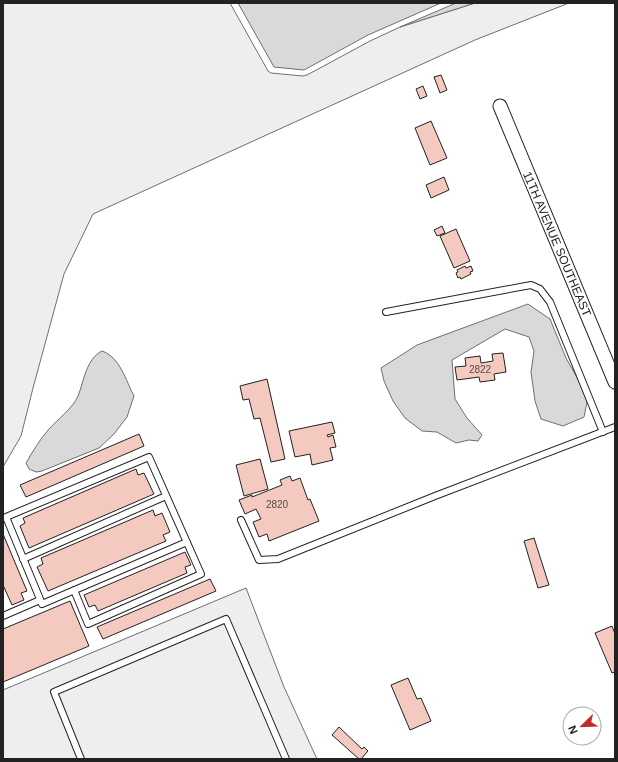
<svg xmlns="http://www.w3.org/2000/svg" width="618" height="762" font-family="Helvetica,sans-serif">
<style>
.green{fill:#eee;stroke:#6f6f6f}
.water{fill:#d9d9d9;stroke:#6f6f6f}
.building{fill:#f3c9c0;stroke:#222}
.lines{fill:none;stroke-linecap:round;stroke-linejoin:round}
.service-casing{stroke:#222;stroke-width:8}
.minor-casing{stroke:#222;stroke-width:15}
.service{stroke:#fff;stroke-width:6}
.minor{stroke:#fff;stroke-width:13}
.labels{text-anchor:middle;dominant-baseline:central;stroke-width:3;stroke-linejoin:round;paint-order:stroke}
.number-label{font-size:10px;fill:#564c4a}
.street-label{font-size:12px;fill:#222;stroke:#fff}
</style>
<rect width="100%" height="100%" fill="#fff"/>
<g class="green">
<polygon points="3,3 230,3 268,71 271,73 303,76 307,75 370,41 400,27 475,3 569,3 475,40 93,214 64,274 33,388 21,436 3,467"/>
<polygon points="246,588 284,687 317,759 3,759 3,690"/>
</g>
<g class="water">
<polygon points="238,3 441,3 368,35 304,70 274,67"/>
<polygon points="456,3 475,3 400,27"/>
<polygon points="528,304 550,319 566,358 588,397 584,417 563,426 541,419 535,401 531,372 534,351 529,337 505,329 452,360 455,399 467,418 482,435 478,441 469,440 456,443 437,432 422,431 405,418 393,401 384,381 381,368 417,345"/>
<path d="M102,351C120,357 126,381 134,396L127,417L114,434L99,448L42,471L36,472L29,469L26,463C33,451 40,439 49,429C57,420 73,408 78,396C84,381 86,359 102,351Z"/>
</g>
<g class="building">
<polygon points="441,75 447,90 440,93 434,77"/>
<polygon points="423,86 427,96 420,99 416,89"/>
<polygon points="431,121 447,158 430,165 415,128"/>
<polygon points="444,177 449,190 431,198 426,185"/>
<polygon points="442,226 445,233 437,236 434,230"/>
<polygon points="456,229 470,261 454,268 440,236"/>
<polygon points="465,266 466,268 471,266 473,271 470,272 471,274 461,279 460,277 458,278 456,273 458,272 457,270"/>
<polygon points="503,353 506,372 494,374 495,380 480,382 479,377 457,380 455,367 466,366 465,358 480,356 481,363 493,361 492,354"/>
<polygon points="267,379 285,459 271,462 260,418 254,419 249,399 243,400 240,386"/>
<polygon points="332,422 335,433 327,435 328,437 333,435 336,447 330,448 333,460 312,465 310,454 295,457 289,431"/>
<polygon points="139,434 144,446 26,497 20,485"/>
<polygon points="260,459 268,489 244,496 236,465"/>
<polygon points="136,469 138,475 144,473 154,494 29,548 20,526 25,523 23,518"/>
<polygon points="290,476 292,481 300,478 308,500 310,499 319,521 269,541 267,534 259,537 253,522 261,519 256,509 245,514 239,500 252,495 252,497 282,485 280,480"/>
<polygon points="153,510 155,516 162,513 170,532 163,535 166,541 48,591 37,567 43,564 41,558"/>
<polygon points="3,534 27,591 21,593 24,600 12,605 3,585"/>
<polygon points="534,538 549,585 538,588 524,541"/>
<polygon points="185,552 191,565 185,567 187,573 98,611 95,605 89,607 84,595"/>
<polygon points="210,579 216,591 103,639 97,627"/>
<polygon points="70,601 89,646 3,682 3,629"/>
<polygon points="612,626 615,634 615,672 612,673 595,633"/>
<polygon points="408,678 417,699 421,698 431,721 410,730 391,685"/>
<polygon points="339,727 362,749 364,747 368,751 361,759 359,759 332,735"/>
</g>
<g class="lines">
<defs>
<g id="service">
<polyline points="386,312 531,285 540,289 550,302 603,432"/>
<polyline points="241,520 259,560 278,559 435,496 615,427"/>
<polyline points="23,559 166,496"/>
<polyline points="74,590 88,624 201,574 149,457 6,517 42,604 187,542"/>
<polyline points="3,616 40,600"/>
<polyline points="81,759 54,692 226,619 286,759"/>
</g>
<polyline id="minor" points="500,106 615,382"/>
</defs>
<use href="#service" class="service-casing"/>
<use href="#minor" class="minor-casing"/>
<use href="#service" class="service"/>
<use href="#minor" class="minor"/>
</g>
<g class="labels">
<g class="number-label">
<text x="480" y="369">2822</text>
<text x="277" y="504">2820</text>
</g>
<g class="street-label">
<text transform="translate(557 244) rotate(67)">11TH AVENUE SOUTHEAST</text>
</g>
</g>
<rect width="618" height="762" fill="none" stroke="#222222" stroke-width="8"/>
<g transform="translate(582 726) rotate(247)"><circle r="19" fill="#ffffff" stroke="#a7a7a7"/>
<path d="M0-3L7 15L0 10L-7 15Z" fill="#c62828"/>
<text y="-6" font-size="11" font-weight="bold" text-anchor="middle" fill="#222222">N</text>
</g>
</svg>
